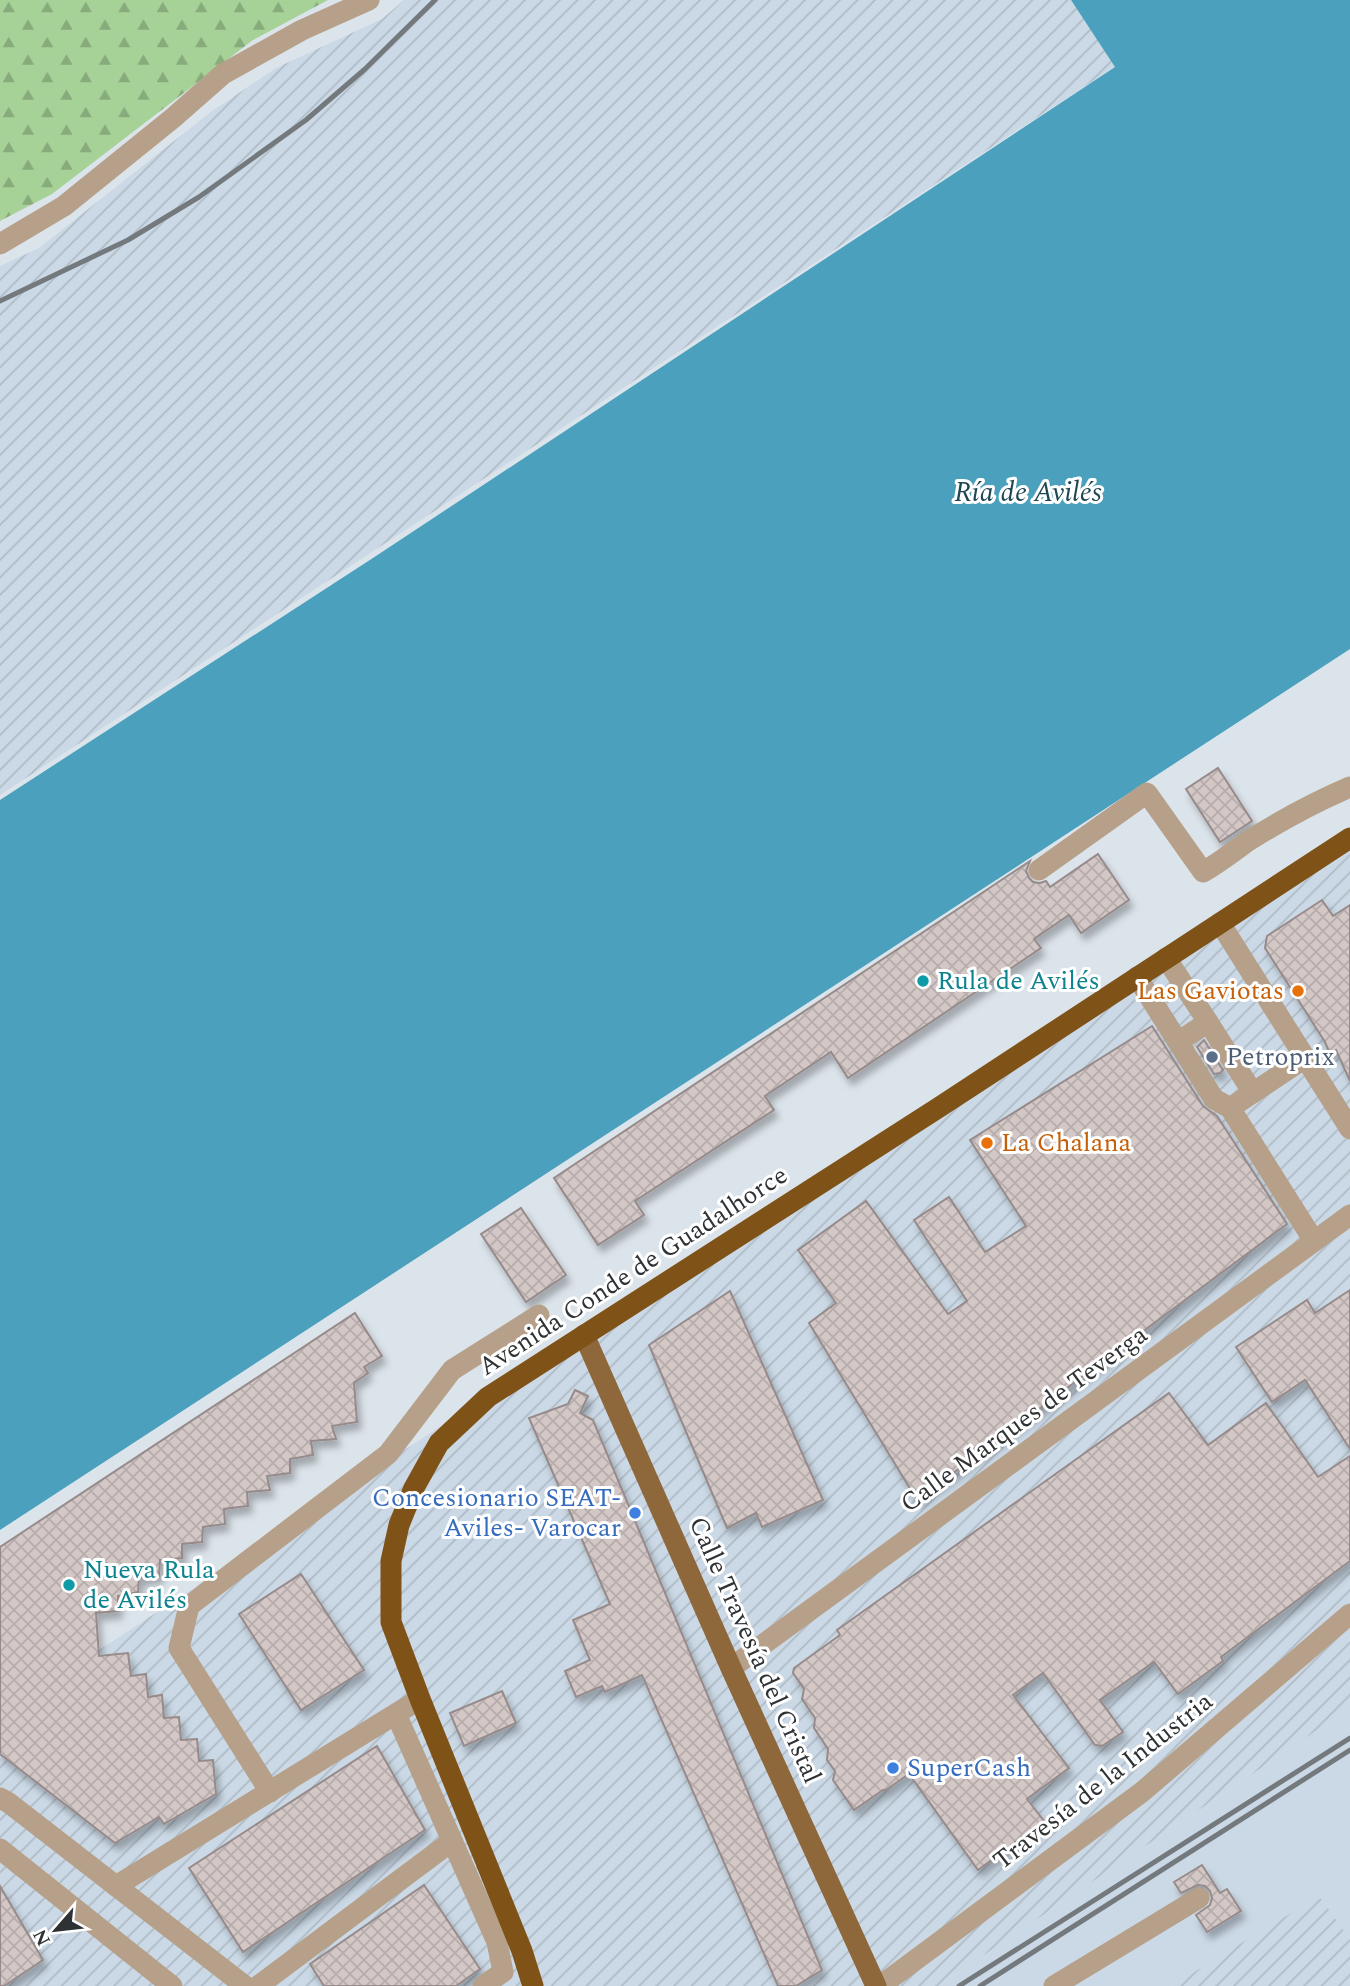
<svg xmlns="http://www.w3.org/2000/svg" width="1350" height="1986" font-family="Spectral,serif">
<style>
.built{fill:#cbd9e6}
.industrial{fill:url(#industrial-furrows)}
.forest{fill:url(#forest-firs)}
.water{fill:#4ba1bd}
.building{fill:url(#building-cross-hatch);stroke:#968b8a;stroke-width:2;filter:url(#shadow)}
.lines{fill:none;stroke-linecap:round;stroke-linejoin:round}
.minor{stroke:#b6a089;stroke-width:21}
.major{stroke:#8e673b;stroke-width:21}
.highway{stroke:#7f5218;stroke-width:21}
.rail{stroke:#74797d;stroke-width:5}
.culture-dot{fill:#0f9aa8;stroke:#fff;stroke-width:2.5}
.food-dot{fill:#e8710a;stroke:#fff;stroke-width:2.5}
.service-dot{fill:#5c6f8a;stroke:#fff;stroke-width:2.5}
.shop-dot{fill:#3f7fe0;stroke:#fff;stroke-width:2.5}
.labels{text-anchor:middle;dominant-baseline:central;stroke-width:6;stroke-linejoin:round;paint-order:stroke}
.culture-label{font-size:26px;fill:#0d838f;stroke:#fff;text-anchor:start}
.food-label{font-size:26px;fill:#c56008;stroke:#fff;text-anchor:end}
.service-label{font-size:26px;fill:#4e5e75;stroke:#fff;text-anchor:start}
.street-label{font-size:26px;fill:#2f3234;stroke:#fff}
.shop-label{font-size:26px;fill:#366cbe;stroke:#fff;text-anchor:end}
.water-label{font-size:28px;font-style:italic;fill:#1f4653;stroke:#fff}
</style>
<defs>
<pattern id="industrial-furrows" width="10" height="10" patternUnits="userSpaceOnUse" patternTransform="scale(1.75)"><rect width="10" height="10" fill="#cbd9e6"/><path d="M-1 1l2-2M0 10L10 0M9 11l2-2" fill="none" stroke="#afbbc6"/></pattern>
<pattern id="forest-firs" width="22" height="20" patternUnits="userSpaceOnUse" patternTransform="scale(1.75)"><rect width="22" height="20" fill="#a6d297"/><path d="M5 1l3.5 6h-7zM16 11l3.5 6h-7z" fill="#88ab7c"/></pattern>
<pattern id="building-cross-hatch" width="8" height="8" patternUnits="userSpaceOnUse" patternTransform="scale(1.75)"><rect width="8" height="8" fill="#d4c8c7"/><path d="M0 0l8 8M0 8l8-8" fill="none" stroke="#b6acac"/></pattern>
<filter id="shadow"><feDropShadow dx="4" dy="7" stdDeviation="3.5" flood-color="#0004"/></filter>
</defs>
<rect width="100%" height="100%" fill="#dce4eb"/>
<polygon class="built" points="1350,1708 1350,1939 1319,1897 1171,1986 938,1986"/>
<g class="industrial">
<polygon points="404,0 1071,0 1116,66 0,795 0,266 39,248 212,111 276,68 382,19"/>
<polygon points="1350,830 1350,1708 938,1986 0,1986 0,1715"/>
<polygon points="1319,1896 1350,1939 1350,1986 1171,1986"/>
</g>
<polygon class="forest" points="0,0 328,0 253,40 52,194 0,221"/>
<polygon class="water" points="1071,0 1350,0 1350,649 0,1530 0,800 376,556 1115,67"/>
<g class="building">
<polygon points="1218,768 1252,821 1220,842 1186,789"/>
<polygon points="1098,854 1129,900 1081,933 1069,915 1034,939 1041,948 848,1078 831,1052 765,1096 774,1110 635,1201 644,1215 598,1245 554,1178 1030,861 1026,871 1029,878 1033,882 1040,883 1046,881 1050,887"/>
<polygon points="1322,900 1333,916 1350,905 1350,1081 1336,1050 1330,1054 1325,1042 1265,948 1267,936"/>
<polygon points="1152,1026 1203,1106 1217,1116 1287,1224 917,1500 809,1323 836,1303 798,1250 866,1201 948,1314 967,1301 914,1220 949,1197 985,1252 1026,1226 970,1140"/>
<polygon points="1204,1040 1223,1070 1220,1073 1214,1074 1197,1047"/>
<polygon points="521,1208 566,1275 526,1302 481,1234"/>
<polygon points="1350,1290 1350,1449 1305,1380 1272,1402 1236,1347 1307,1300 1315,1313"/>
<polygon points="730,1291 823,1500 762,1527 756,1513 727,1528 649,1345"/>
<polygon points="355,1313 382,1356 364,1367 368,1373 354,1383 357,1422 332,1426 336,1439 311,1441 313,1455 290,1459 290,1473 267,1476 270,1490 247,1492 248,1506 224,1509 225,1524 203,1527 202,1542 182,1544 182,1558 160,1560 159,1576 139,1578 138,1592 118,1596 118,1611 96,1613 99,1656 128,1653 131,1676 146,1674 148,1697 162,1695 164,1718 179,1717 181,1740 197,1739 199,1761 213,1760 216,1794 164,1824 159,1817 115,1843 0,1754 0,1547"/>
<polygon points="575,1390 588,1396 580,1413 593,1420 822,1970 796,1986 778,1986 642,1675 605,1692 602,1686 576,1697 565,1671 590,1660 573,1620 610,1604 529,1418 568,1404"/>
<polygon points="1169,1393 1208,1445 1266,1403 1318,1477 1350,1456 1350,1561 1221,1657 1223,1661 1178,1694 1154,1662 1100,1700 1123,1732 1102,1746 1095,1745 1043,1673 1013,1695 1069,1768 1027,1799 1044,1821 978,1870 909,1774 886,1790 883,1790 854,1810 833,1780 835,1771 827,1760 828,1749 814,1728 815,1718 802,1699 804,1689 793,1673 794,1668 840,1635 837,1630"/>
<polygon points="301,1574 364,1670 301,1710 239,1614"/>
<polygon points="502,1691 516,1723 464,1746 450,1713"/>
<polygon points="377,1746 425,1830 243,1952 189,1868"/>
<polygon points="1202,1865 1220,1893 1227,1889 1241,1911 1207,1932 1196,1915 1210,1905 1212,1898 1210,1891 1205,1886 1198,1885 1181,1893 1174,1882"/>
<polygon points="424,1885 480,1969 456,1986 324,1986 310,1964"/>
<polygon points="0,1886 43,1960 4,1986 0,1986"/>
</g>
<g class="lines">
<g class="minor">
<polyline points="0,244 64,206 173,118 223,74 302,30 369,0"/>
<path d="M1039,870L1147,793L1203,872C1219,863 1233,852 1248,841C1280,821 1315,802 1350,787"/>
<polyline points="1220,923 1350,1129"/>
<polyline points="1166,958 1208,1022 1178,1042"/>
<polyline points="1137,977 1214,1099 1230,1108 1314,1241"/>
<polyline points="1208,1022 1253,1093"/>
<polyline points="1230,1108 1305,1058"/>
<polyline points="731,1668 1350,1215"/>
<polyline points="396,1714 497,1942 503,1972 483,1986"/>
<polyline points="270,1792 179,1648 189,1606 388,1454 452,1370 539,1315"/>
<polyline points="0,1798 9,1803 245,1986"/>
<polyline points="0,1849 172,1986"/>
<polyline points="116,1886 420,1699"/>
<polyline points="258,1986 452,1841"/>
<polyline points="886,1986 887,1981 1142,1792 1350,1614"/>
<polyline points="1054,1986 1199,1898"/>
</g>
<polyline class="major" points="584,1335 731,1668 876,1986"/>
<polyline class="highway" points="533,1986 522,1951 420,1699 391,1622 391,1561 399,1525 414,1488 439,1443 488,1397 938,1108 1350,838"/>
<g class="rail">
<polyline points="0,301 128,240 199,197 306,120 365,69 435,0"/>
<polyline points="959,1986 1350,1738"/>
<polyline points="980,1986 1350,1750"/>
</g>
</g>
<g class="culture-dot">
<circle cx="923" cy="981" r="7"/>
<circle cx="69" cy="1585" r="7"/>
</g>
<g class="food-dot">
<circle cx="1298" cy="991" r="7"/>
<circle cx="987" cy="1143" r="7"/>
</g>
<circle class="service-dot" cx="1212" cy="1057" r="7"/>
<g class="shop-dot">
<circle cx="635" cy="1513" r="7"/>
<circle cx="893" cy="1768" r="7"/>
</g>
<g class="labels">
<g class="culture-label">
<text x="937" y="981">Rula de Avilés</text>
<text x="83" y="1570">Nueva Rula<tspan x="83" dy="30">de Avilés</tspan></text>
</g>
<g class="food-label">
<text x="1284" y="991">Las Gaviotas</text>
<text x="1001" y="1143" text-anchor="start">La Chalana</text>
</g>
<g class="service-label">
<text x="1226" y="1057">Petroprix</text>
</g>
<g class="street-label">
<text transform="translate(633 1271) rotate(-33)">Avenida Conde de Guadalhorce</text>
<text transform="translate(1024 1419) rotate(-36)">Calle Marques de Teverga</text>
<text transform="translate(755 1650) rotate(66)">Calle Travesía del Cristal</text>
<text transform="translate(1103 1781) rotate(-38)">Travesía de la Industria</text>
</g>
<g class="shop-label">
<text x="621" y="1498">Concesionario SEAT-<tspan x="621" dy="30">Aviles- Varocar</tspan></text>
<text x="907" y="1768" text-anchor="start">SuperCash</text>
</g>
<g class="water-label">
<text x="1028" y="492">Ría de Avilés</text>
</g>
</g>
<g transform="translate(56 1930) rotate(242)" stroke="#ffffff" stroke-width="5" paint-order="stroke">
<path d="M0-5L12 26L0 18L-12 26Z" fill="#2f3234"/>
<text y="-10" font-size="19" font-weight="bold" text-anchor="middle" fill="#2f3234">N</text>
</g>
</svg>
